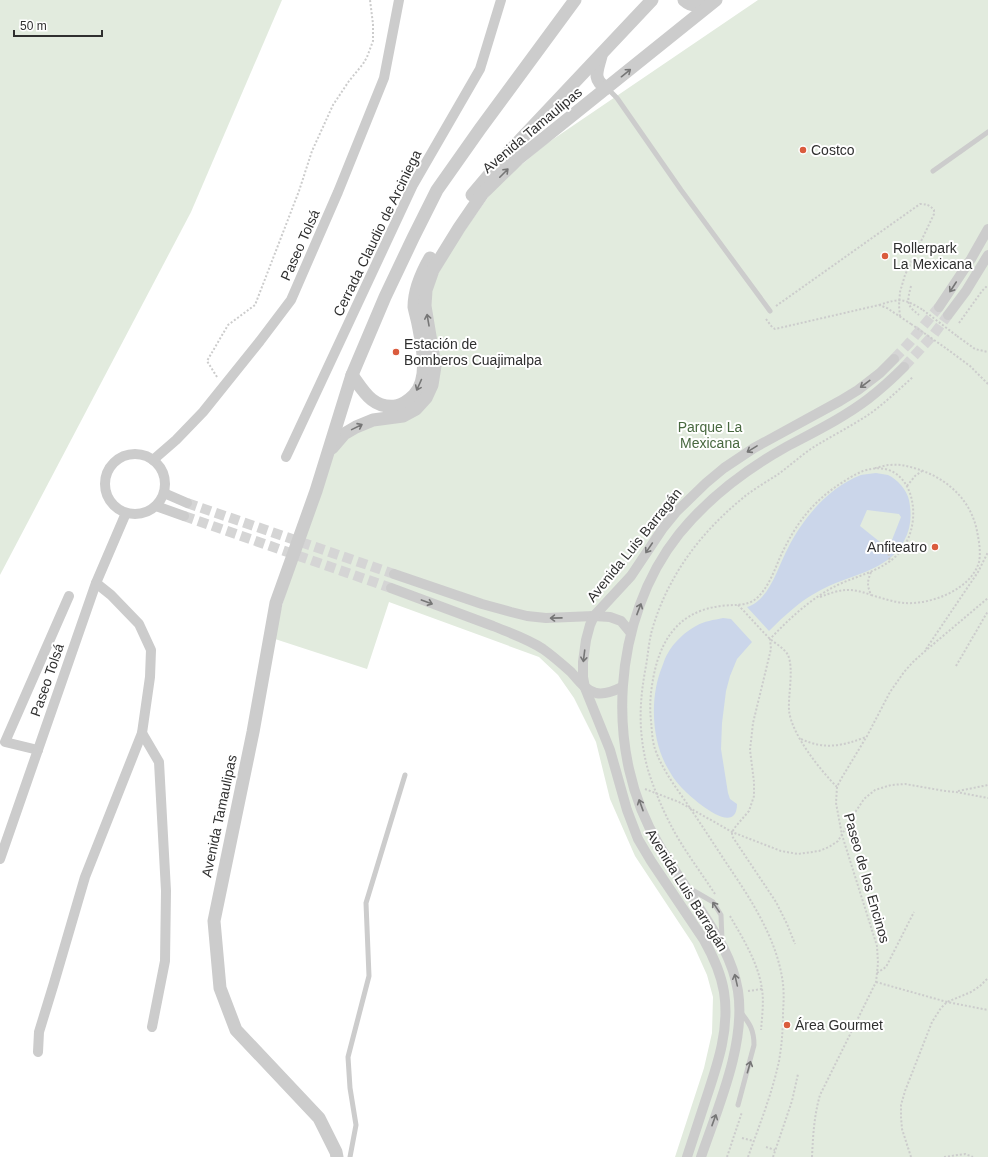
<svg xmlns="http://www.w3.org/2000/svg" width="988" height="1157" font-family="Helvetica,sans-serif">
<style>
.green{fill:#e2ebde}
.water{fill:#cbd6ea;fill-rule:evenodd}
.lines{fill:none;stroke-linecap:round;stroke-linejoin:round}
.minor-tunnel{stroke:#d5d5d5;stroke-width:10;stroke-dasharray:10 5;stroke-linecap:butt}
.path{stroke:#ccc;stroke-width:2;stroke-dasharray:2 2;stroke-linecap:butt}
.service{stroke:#ccc;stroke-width:5}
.minor{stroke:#ccc;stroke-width:10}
.tertiary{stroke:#ccc;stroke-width:13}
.path-bridge{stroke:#ccc;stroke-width:2;stroke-dasharray:2 2;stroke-linecap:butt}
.oneway{stroke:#767676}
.poi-dot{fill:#da5b3d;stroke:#fff;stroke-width:1.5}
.labels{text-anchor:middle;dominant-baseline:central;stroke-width:4;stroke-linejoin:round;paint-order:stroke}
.street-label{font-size:14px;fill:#2f2f2f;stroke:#fff}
.poi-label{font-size:14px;fill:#2f2f2f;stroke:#fff;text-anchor:start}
.park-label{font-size:14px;fill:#48683f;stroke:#fff}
</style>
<rect width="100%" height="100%" fill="#fff"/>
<g class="green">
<polygon points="0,0 282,0 191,212 0,575"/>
<polygon points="758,0 988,0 988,1157 675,1157 704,1068 712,1033 713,997 707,975 693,944 635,856 610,799 596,742 574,698 558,675 539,657 389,602 367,669 275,639 278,619 298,552 333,451 352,432 409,417 431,306 432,290 438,274 456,243 491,193 514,171 546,144"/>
</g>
<g class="water">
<path d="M876,473C880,474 884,474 888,475C897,479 907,490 909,500C912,515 911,528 904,541C888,572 847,575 819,591C800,601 784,616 769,631L747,607C770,600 778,566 788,548C803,518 829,487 861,475C865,474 871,474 876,473ZM867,510L899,514L901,517L890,545L885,546L860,526Z"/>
<path d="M723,618L731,619L752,642L737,659L730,676L726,691L722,723L721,749L728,793L730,799L737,804C737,839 690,797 681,787C675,781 671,774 667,767C651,739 650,696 662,667C664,662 665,657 668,653C673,643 686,631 696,626C704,621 714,620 723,618Z"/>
</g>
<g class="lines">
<g class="minor-tunnel">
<polyline points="894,359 910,342 939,307"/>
<polyline points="904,367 934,334 948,315"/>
<polyline points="187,503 394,574"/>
<polyline points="184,516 391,588"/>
</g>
<g class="path">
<path d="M911,286C907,302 906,305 919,315"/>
<path d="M879,305C901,298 903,298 923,310"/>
<path d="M776,306L920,204C926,204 930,205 934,210V214L905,275L900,292L899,305L900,317"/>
<polyline points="766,319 772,327 775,329 879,305 887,308 911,324"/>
<polyline points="959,323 982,291 988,285"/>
<polyline points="957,336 975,349 988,352"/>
<polyline points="947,349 970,366 988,384"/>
<polyline points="217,377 207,361 228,325 255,305 299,191 312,151 333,105 349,81 363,64 367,57 373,41 373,24 370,0"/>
<polyline points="907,486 915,476 922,471"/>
<polyline points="887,546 890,562"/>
<path d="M871,572C867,582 867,585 871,595C882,598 893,602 904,603C930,605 971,590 979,562C981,552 979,541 977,531C971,500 947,478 917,469C908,466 900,464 890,465C885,465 880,467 875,468"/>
<path d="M820,597C841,589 850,587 871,595"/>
<path d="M738,605C749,616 759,628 770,639C776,644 784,648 788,655C794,669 788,695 789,710C791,734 821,771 837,787"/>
<polyline points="926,649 978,572 988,552"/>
<polyline points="956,666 988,611"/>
<path d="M801,739C825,750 842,746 866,737"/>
<polyline points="645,789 679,802 718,824 732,832 781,851 798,854 819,851 829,847 838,841 856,811 864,799 875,790 891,785 905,784 945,791 956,792 988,798"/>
<polyline points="958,791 988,785"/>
<path d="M715,894C702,874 687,854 675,833C664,813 655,792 648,770C638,733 639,702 646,666C648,654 649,641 652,630C668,575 701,532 744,497C754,489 766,482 777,475C790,466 802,454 817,445C832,436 849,427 865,417C882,406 897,391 913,377"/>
<path d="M730,916C743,939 758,962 762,989C764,1002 762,1017 761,1030"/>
<polyline points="877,973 886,967 914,912"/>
<polyline points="876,982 947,1002 988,1010"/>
<polyline points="748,991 762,989"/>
<polyline points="742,1138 754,1141"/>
<polyline points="766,1147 775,1150"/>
<polyline points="727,1157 742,1112"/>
<path d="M748,1157C759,1126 772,1094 779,1061C782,1044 783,1028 783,1011C784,1000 784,988 782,977C775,937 752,901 729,867C717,849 705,830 692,811C679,791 663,772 655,749C652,740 652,730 651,721C650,712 650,702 651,693C656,649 672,612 721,606C735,604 748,607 758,597C770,585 775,568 782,553C797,522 814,500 843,482C849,478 856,474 863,471C913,454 927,522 899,553C881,573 852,576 830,589C807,602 788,620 770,639L771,649L753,723L750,750L754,782V796L749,811L736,826L732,832V836L776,902L787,924L795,944"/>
<polyline points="773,1157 792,1101 798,1074"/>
<path d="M812,1157C813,1136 814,1116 820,1095L876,982L878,963L877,946L842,835L836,803L837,787L841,779L867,736L890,692L904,672L913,662L924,652L988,598"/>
<polyline points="911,1157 902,1129 901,1117 901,1105 905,1091 932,1022 941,1008 947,1002 971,992 980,986 988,978"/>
<polyline points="944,1157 965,1154 973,1157"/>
</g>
<g class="service">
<polyline points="608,89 617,98 681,190 770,311"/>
<polyline points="933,171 988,132"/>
<polyline points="689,888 713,902 721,915 722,940"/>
<path d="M738,1105L754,1045C754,1029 749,1023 740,1011"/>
<polyline points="350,1157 356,1125 350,1088 348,1057 369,976 366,903 405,775"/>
</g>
<g class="minor">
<polyline points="939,307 971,259 988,229"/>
<polyline points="948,315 966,291 988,255"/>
<circle cx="135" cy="484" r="30"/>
<polyline points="286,457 413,185 480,69 501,0"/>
<polyline points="153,460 176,440 203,412 260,341 291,300 338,192 384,78 399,0"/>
<polyline points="164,493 187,503"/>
<polyline points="156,506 184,516"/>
<polyline points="394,574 482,604 511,612 527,616 546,618 594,616 610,617 621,621 631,633"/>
<path d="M391,588C425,601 459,613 493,626C510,633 528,639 543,649C553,656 562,664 571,672C578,680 585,690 596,693C605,695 614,691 622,687"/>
<polyline points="142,733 159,762 166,891 165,961 152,1027"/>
<polyline points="38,750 5,742 69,596"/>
<polyline points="0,859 96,583 126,513"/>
<polyline points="38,1052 39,1032 54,983 85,877 142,733 150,677 151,650 139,624 111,595 96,583"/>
<path d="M687,1157C693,1139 699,1120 705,1102C717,1066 730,1030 724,992C721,973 713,956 704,940L651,861L638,839L627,810L610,750L585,688L583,677V662L586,640L590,625L594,616L631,576L663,528L676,512L706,483L724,468L754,448L840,401L858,390L880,373L894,359"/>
<path d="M701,1157C718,1107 746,1044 738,991C733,960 717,935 700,909C687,888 672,867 659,845C603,753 612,618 679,534C709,497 745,470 786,447C814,432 843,418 868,399C881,389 893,378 904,367"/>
</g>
<g class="tertiary">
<path d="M684,0C692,7 698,6 707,0"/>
<path d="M601,56C598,69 591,80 607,88"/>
<polyline points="472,195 505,156 652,0"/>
<path d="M352,375C364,392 373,409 396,406C404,404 409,400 414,395C430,378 422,345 418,324C417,319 415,312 414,307C414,290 422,272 430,258"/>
<polyline points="332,448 344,434 356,427 373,420 403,416 416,409 426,398 432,385 435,366 425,306 426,290 433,270 459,228 483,193 518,159 716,0"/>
<polyline points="337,1157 336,1152 319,1118 236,1030 220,988 214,921 253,732 276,603 316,491 352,375 385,297 413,238 437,190 480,129 575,0"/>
</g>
<g class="path-bridge">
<polyline points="923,310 957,336"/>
<polyline points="911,324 947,349"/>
</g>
</g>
<defs><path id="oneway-shaft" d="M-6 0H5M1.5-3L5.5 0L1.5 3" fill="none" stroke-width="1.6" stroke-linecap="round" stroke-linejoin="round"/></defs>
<g class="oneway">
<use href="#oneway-shaft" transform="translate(626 73) rotate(-39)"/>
<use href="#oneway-shaft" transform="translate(504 173) rotate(-45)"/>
<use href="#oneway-shaft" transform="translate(953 287) rotate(123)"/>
<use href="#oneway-shaft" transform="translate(428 320) rotate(-100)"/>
<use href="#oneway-shaft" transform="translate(865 384) rotate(143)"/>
<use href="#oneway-shaft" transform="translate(419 385) rotate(114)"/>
<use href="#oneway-shaft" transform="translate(357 427) rotate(-26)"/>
<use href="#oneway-shaft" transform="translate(752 449) rotate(148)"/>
<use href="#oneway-shaft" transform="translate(649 548) rotate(124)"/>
<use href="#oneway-shaft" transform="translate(427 602) rotate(20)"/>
<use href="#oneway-shaft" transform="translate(639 609) rotate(-69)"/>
<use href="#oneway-shaft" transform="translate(556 618) rotate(179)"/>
<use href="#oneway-shaft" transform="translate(584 656) rotate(97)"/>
<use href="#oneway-shaft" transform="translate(641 805) rotate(-110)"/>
<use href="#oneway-shaft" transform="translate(716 907) rotate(-124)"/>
<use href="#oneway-shaft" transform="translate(736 980) rotate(-103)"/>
<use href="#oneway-shaft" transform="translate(749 1067) rotate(-74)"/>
<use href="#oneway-shaft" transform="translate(714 1120) rotate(-70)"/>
</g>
<g class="poi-dot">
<circle cx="803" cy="150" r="4"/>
<circle cx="885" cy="256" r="4"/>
<circle cx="396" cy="352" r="4"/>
<circle cx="935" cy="547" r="4"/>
<circle cx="787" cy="1025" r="4"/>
</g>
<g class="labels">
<g class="street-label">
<text transform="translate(532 130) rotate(-40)">Avenida Tamaulipas</text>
<text transform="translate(377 233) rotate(-64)">Cerrada Claudio de Arciniega</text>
<text transform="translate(300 245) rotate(-66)">Paseo Tolsá</text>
<text transform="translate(634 545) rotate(-51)">Avenida Luis Barragán</text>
<text transform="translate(47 680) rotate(-71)">Paseo Tolsá</text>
<text transform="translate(219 816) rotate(-78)">Avenida Tamaulipas</text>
<text transform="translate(867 878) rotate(74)">Paseo de los Encinos</text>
<text transform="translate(687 890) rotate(58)">Avenida Luis Barragán</text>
</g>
<g class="poi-label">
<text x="811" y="150">Costco</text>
<text x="893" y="248">Rollerpark<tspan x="893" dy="16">La Mexicana</tspan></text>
<text x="404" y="344">Estación de<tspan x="404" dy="16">Bomberos Cuajimalpa</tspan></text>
<text x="927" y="547" text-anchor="end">Anfiteatro</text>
<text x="795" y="1025">Área Gourmet</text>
</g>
<g class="park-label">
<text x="710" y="427">Parque La<tspan x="710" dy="16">Mexicana</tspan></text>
</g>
</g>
<path d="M14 30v6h88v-6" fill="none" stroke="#2f2f2f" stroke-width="2"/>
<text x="20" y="30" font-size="12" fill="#2f2f2f" stroke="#ffffff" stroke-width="3" paint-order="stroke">50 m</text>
</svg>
